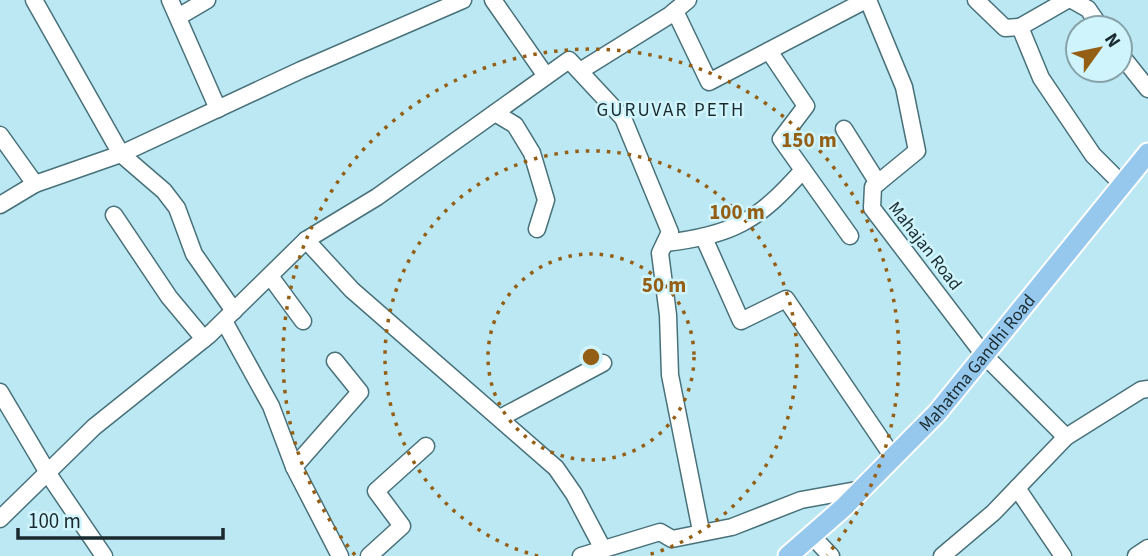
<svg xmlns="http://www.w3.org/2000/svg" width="1148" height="556" font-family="'Source Sans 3',sans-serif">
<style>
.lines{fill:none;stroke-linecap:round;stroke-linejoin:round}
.minor-casing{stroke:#48717a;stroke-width:19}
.major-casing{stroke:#fff;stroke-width:23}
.minor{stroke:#fff;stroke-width:16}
.major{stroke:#96c8ee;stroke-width:19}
.ring{fill:none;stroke:#945f14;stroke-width:3.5;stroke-dasharray:3.5 7}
.labels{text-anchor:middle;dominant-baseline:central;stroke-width:5;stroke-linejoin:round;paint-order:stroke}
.street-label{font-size:18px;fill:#192a2e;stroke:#d0f4fc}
.neighbourhood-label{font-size:19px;letter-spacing:2px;fill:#192a2e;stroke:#d0f4fc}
.centre{fill:#945f14;stroke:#d0f4fc;stroke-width:3.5}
.ring-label{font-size:21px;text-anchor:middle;font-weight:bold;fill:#945f14;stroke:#d0f4fc;stroke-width:5;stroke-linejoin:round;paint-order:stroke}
</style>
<rect width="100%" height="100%" fill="#bce8f3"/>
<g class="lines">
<defs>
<g id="minor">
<polyline points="34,0 121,154 164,191 177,208 194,254 234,311"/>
<polyline points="170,0 218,109"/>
<polyline points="493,0 546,76"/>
<polyline points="868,0 904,87 917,151 873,187 872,208 984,355 1066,437"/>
<polyline points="976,0 1005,28 1020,27 1041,78 1093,155 1122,184"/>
<polyline points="1072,0 1088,9 1101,28"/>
<polyline points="675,11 709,82 866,0"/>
<polyline points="178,17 207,0"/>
<polyline points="1020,27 1067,0"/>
<polyline points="769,51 806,106 781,139 850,236"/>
<polyline points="1120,54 1148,89"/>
<polyline points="580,71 670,15 688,0"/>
<polyline points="495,113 515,125 532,153 546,200 537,229"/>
<polyline points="844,129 878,183"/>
<polyline points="0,135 35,184"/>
<polyline points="0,205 35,184 121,154 301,70 463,0"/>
<polyline points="114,215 169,297 204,339"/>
<polyline points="704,238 741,321 786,299 893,457"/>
<polyline points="306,240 352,290 556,468 574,494 603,549"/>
<path d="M665,243C733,235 758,221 803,170"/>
<polyline points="270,276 303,321"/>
<polyline points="224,321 271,406 294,467 340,556"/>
<polyline points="0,392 51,478 104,556"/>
<polyline points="500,418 603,363"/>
<polyline points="294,467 360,392 335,361"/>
<polyline points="1017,488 1063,556"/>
<polyline points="0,519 94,427 209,335 306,240 377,197 569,60 623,118 670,232 660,253 668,315 670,375 701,531"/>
<polyline points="812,536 831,556"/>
<polyline points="369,556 402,526 376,491 426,446"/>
<polyline points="581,556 660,532 672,539 732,527 801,500 862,489"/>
<polyline points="942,556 993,513 1066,437 1141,390 1148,389"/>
<polyline points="1136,556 1148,548"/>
</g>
<g id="major">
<path id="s1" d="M788,556L844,507L937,413L1148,153"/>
</g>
</defs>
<use href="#minor" class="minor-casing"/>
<use href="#major" class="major-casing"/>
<use href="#minor" class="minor"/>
<use href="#major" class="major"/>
</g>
<g class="ring">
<circle cx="591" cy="357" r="103"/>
<path d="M538 556A206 206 0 1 1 644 556"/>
<path d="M355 555A308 308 0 1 1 827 555"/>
</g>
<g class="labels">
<g class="street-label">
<text transform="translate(925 246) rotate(52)">Mahajan Road</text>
<text stroke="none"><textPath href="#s1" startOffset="271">Mahatma Gandhi Road</textPath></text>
</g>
<g class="neighbourhood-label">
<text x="671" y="110">GURUVAR PETH</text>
</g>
</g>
<circle cx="591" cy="357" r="10" class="centre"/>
<g class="ring-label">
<text x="809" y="147">150 m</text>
<text x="737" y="219">100 m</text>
<text x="664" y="292">50 m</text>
</g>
<g transform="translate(1099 49) rotate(57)"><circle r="33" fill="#d0f4fc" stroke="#87a3aa" stroke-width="2"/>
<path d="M0-5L12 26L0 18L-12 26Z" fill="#945f14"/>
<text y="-10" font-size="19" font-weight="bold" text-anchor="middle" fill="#192a2e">N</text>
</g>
<path d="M18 528v10h205v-10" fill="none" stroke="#192a2e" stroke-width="3.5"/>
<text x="28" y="528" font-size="21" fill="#192a2e" stroke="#d0f4fc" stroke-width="5" paint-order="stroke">100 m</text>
</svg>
